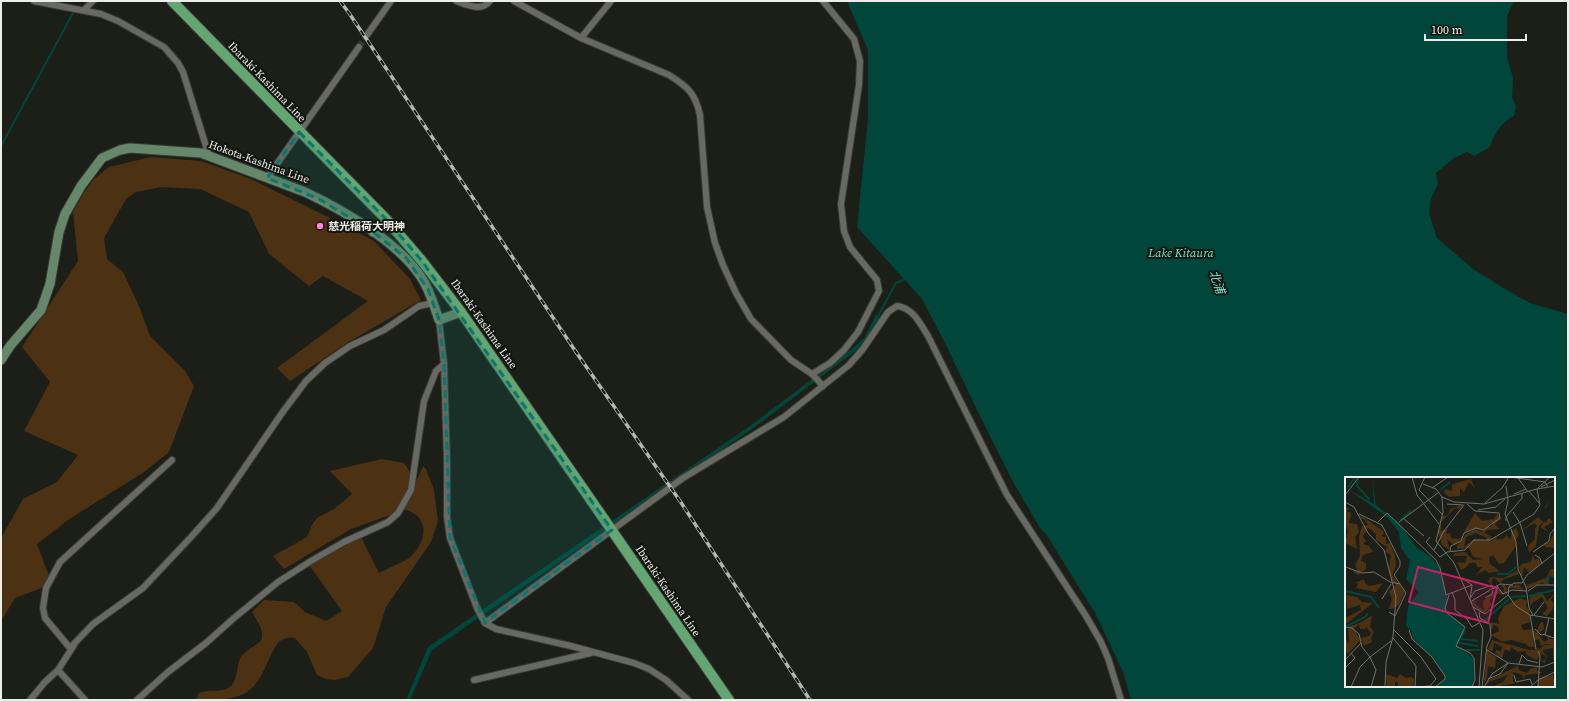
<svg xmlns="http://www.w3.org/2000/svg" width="1569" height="701" font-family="'Source Serif 4','Noto Sans JP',serif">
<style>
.green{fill:#4d3113}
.water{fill:#00463b;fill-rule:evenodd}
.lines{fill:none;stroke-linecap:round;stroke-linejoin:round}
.stream{stroke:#00463b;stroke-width:2}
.street-tunnel{stroke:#3b3d38;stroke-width:6;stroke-dasharray:6 3;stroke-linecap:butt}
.street-casing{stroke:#3a3b37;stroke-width:8}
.secondary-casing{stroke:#3a3b37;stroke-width:11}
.primary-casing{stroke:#3a3b37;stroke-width:12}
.street{stroke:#676962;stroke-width:6}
.secondary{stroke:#65886a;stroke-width:9}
.primary{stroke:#63a671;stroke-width:10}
.rail-casing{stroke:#b5b6b2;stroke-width:3.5}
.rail{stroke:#13150f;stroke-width:2;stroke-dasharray:6;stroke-linecap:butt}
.marked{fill:#0f766e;fill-opacity:0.2;stroke:#0f766e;stroke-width:3;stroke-dasharray:8 5;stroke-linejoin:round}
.poi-dot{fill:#ff85df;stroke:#13150f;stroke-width:1.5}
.labels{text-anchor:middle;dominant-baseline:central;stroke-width:4;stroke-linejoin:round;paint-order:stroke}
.street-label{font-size:11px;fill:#edeeea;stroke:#13150f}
.poi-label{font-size:11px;font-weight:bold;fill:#edeeea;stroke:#13150f;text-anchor:start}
.water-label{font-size:12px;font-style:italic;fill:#74e7cf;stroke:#13150f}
.inset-river{fill:none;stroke:#00463b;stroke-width:2}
.inset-road{fill:none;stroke:#70716c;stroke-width:1}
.view{fill:#c42362;fill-opacity:0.15;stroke:#c42362;stroke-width:2}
.inset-edge{fill:none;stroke:#edeeea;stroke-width:2}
</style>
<rect width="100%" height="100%" fill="#1c1e18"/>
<g class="green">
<polygon points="151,157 201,161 251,179 328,217 374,241 410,279 421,300 347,343 290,381 277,368 368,301 323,276 309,286 269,254 249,212 200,189 161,187 136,192 126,199 104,238 107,259 123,272 139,306 150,336 185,371 194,386 169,452 144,472 68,520 37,544 52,584 15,598 1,621 1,538 23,499 57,482 78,455 24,431 50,382 22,347 78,261 73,212 85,191 94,179 109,167"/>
<polygon points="382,459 404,463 412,475 409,493 393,514 351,529 284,569 273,556 307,537 312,525 317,518 334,509 352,494 330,471"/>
<path d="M423,466L426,469L434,490L438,521L431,542L386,607L373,648L348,677L335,680L326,679L317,675L307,652L295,638C289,637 282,638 278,643C266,659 265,679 247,692C234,701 211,700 196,700L198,694C208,688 222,694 231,686C238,679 236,667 240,659C242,653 256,645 261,641C265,630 257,621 252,612L264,600L294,602L305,612L326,621L342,611L309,565L361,537L379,573L408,559C419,550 429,533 420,519C417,514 409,511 404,509Z"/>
</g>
<g class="water">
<path d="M847,1H1514L1507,16V57L1513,78L1512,98L1516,106L1514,116C1502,121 1494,134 1490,147L1474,156L1467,152L1454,158L1436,173L1438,184L1431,198L1429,214L1437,238L1473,269L1502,287L1530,303L1568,314V700H1131L1123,672L1095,613L1046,534L1040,528L1012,480L977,410L944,341L922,299L857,227L868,119V50ZM1346,478H1554V686H1346Z"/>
<polygon points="876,314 880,317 868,340 854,352 752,429 432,650 410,700 406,700 428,647 750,426 852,349 865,337"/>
</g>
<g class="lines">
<g class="stream">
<polyline points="1,146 73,13"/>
<polyline points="877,318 896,283 906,279"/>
</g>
<polyline class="street-tunnel" points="359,47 367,35"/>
<defs>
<g id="street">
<polyline points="34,1 101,14 118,21 164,47 178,63 183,72 209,156"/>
<path d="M456,1C467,5 481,12 490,1"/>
<path d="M514,1L581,38L669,75C688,87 695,93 700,115L707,207L715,243L723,265L736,293L751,319L791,360L812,374L823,386"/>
<polyline points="84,10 93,1"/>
<polyline points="367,35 391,1"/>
<polyline points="581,38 611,1"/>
<polyline points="267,178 359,47"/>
<polyline points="439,320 444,364 447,462 447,517 450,538 477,608 485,623 496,629 571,646 634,663 649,669 666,680 688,700"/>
<polyline points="812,374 830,363 844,350 858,332 879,291 877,280 850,247 844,231 841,204 859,85 860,61 854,39 823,1"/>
<polyline points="172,460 60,562 46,588 43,608 45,618 70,648 93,624 143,588 191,537 217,508 282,413 306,381 325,363 350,346 384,330 419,306 433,303"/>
<path d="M485,623L683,478L784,417L849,365L863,349L888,312L897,306C913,308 920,323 928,336L1007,495L1086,616L1101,642L1108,658L1121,700"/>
<polyline points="58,670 85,700"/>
<polyline points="474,680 591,653"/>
<polyline points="30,700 45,682 58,670 74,645"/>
<polyline points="137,700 168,672 206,643 234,618 278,582 311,561 344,542 388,522 398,513 411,490 424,401 436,371 444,364"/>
</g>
<g id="secondary">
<polyline points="373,232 385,218"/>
<path d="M1,360L10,346L41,310L50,284L59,232L65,214L81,186L102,158L120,150L130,148L201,153L305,192C343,210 398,242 421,277C430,290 434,306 439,320L461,312"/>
</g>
<polyline id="primary" points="172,1 385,218 422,261 461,312 729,700"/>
</defs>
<use href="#street" class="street-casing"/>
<use href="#secondary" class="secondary-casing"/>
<use href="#primary" class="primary-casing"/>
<use href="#street" class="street"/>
<use href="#secondary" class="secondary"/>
<use href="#primary" class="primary"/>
<defs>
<polyline id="rail" points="340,1 349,13 576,352 680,501 810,700"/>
</defs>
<use href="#rail" class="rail-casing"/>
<use href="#rail" class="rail"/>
</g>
<path class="marked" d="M299,132L385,218L422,261L612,530L485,623L450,538L444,364L439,320L428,289L406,258L373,232L319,199L267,178Z"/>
<circle class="poi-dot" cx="320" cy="226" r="4"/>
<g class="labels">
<g class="street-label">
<text transform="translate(267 82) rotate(46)">Ibaraki-Kashima Line</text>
<text transform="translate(259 162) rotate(20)">Hokota-Kashima Line</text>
<text transform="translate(484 324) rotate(55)">Ibaraki-Kashima Line</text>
<text transform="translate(668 591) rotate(56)">Ibaraki-Kashima Line</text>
</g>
<g class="poi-label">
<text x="328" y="226">慈光稲荷大明神</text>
</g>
<g class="water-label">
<text x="1181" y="253">Lake Kitaura</text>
<text transform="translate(1217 282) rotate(71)">北浦</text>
</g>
</g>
<g transform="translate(1345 477)">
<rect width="210" height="210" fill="#1c1e18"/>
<path d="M126,2L130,11L124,5L119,15L115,11V19L104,20L99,16L100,12L107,14V8L111,6ZM205,23L200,32V46L204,41L208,45L199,50L205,56L195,50L200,44V30ZM118,28L115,32L110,31L96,45V54L102,52L101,57L105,56L106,61L115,62L130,36L137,44L149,42L152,37L157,41L150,47L154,52L142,53L139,56L146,59L145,65L151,60L152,63L160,61L161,57L165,63L167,54L171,51L174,58L170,64L171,69L159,86L154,87L148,78L144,80L145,87L155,94L144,96L140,93L131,98L137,90H132L131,86H124L122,90L116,93L112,85L120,86L122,79H108L109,76L120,75L128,83L138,82L128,80L124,71L112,72V69L121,57L130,52L137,55L144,48L146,50L147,46L138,52L129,51L118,56L116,62L109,68L102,62L105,73L97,68L93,55L95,46L98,39L103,38L105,32ZM131,56L142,61L141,64L129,62L119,70L121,60ZM0,30L4,31L2,35H5L6,38L4,46L12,47L14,55L10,60L12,72L0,66L3,54L1,49ZM17,39L38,54L39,57L36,59L41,60V67L45,66L50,79L51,89L47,98L60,115L54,128L47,132H44L47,122L44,115L51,107L47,104L44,90L46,78L40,75L42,70L31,63V57L23,51L18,59L21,64L18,67L24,69L28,75L18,78L16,84L21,86V92L13,98L4,92L5,90L7,94H13L10,88L15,79L14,60L17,49L23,48L19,42L15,41ZM193,40L198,45L194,49L191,69L184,76L183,69L190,62V51L192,49L190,46L177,53ZM210,51V71L200,70L199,67L205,65ZM188,78L190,83L194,81L196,87L185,96L179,90L177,101L174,90L177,87L186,85ZM206,92H210V98L204,100L203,108L197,106L182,112V108L201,101ZM173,93L174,97L159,102L155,106L149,101L147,102V107L143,105L145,100L159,101ZM19,102L20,106L24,109L38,106L31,115L11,111L13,107L10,106ZM173,107L179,113L168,111H163L160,117L156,118L154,116L145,122L146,128L140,136L135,135L126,125L133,123L129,126L139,134L138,124L154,112L158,116L159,112L156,108H160L161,111ZM193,115H197L202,124L210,116L206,123L209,127L207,133L202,139L197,137L203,131L197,120L187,126L185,130V121ZM1,118L12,120L17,125L28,126L1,147L0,141L16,133L15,128L2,132ZM175,121L182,124L181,129L184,133L185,145L176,148L178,153L188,152L191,156L195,146L198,145L199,152L193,157L199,165L203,163V158L205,159L204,162H210V170L194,172L200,168H207L201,167L196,169L194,162L188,164L190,170H184L181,167L166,163L158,165L146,158L154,154L153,150L148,148L147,154L145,148L146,145L154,147L153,141L159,129ZM27,138L25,150L29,155L26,161L27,165L19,169L16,161L24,159L26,156L21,150L25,145L20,152H15L14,147L9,152L15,163L4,176H0V160L4,167L3,150L17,145ZM147,163L185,173L210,170V182H208V171L198,173L199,177L202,178L200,186L196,184L200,183L201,179L195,176L192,183L182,178L180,174L173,175L166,170L165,175L160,172L157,182L150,176L151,173L156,174L157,170L149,166L148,174L144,173L143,175L151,180L150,191L143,189L142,202L139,206L142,175ZM173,189L174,193L182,196L185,192L192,190V194L198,196L180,198L178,203V198L168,195V204L170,205L168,207L146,210L158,205L163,198L144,205L141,210L142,205L146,202ZM41,197L52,201L55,197L61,201L66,200L69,202L68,210H53V205H50V210H42ZM208,198L210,210L192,209L194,201Z" fill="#4d3113" fill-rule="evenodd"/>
<path d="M27,0L31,28L53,45L72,71L85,79L95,91L103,123L100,135L119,149L118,156L111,168L128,181L129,203L126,210H91L101,201L91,184L68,162L66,154L61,149L63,129L74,115L61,102L65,84L56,71L54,55L42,40L0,10L29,27Z" fill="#00463b"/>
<path class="inset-river" d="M13,4L12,9L25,23M3,10L10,0M95,13L105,5M55,43L66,34M152,97H163L171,90M203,107L204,100L210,99M0,114L26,120L34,131M184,119L210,113M166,120L181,119M139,144L164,122M2,149L20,140L23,136M117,162L133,164M113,166L120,153M114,166L133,169M120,173H135"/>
<path class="inset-road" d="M67,0L72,18L94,47M80,0L74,13L97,37M165,0L200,5L203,10M173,1L183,15M78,7L91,12L97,20M161,9L163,24L160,37L171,65L173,92L181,110L184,131L188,138M196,10L210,3M87,11L103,0M184,14L194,26M169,17L181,12M0,18L14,0M0,25L9,30L23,56L39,73L51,120L48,160L41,185L40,210M140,26L157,11L164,0M102,27L118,28M133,33L151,30L160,22M168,35L175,46L182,69M14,37L37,48L55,84V89L49,98L61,116L50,139L44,135M58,41L79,59M161,44V40L177,21V16M33,45L42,36L91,83L95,91L101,118L127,108M54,45L94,15M85,60L81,65L95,80L102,75L120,73L129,63H145L189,37L195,28L192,12L210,9M89,73L99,54L119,28M105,74L106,69L116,64L119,56L131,51L138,53L155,41L154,36L130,34L122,27M188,75L204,64L205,57L210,51M190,78L195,81L197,87M1,90L17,96L29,95L45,105L55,107M117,101L127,108L125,123M152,109L158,117L167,113L182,114M183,114L192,108H210M107,115L110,123V133L122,142L127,150L134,146M104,118L100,131L102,136L120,150L111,169L125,176L129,181L130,203L127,210M163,118L164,110L169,106H177L182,98L210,76M126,120L130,114L147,108L149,112M140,121L147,117L148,113M37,122L46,107M125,125L155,107L168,108M128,130L140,137L163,118L171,129L185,138L210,142M134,135L135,141L145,147L146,160L142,169L137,210M185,138L191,172M189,138L199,125M204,141L200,158L209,161M0,150L7,151L14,157L17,170L25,180L46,164M190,152L196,158L201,157M49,153L76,180L91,202L84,210M64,153L67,162L87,180L100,199V202L90,210M48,161L71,189L70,210M142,173L163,186M0,183L16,166M174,187L177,178L182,183L193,186M0,191L10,181L6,176M169,198L171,205L185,202L187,207M143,202L155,197L163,186M6,210L15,190L25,180L31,193L26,210M70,210L84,209M134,210L138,153L109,86L91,64L98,35L97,20L109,25L139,27L192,12L205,0M139,210L147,197L163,186L197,190L210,185M185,210L193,203L210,195M193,210L195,178L193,174"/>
<path class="view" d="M73,90L152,111L143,146L64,125Z"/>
<rect width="210" height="210" class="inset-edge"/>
</g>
<rect width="1569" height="701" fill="none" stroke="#edeeea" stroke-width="4"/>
<path d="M1425 34v6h101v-6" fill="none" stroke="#edeeea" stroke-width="2"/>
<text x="1431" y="34" font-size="12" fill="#edeeea" stroke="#13150f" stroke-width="3" paint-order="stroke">100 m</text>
</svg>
